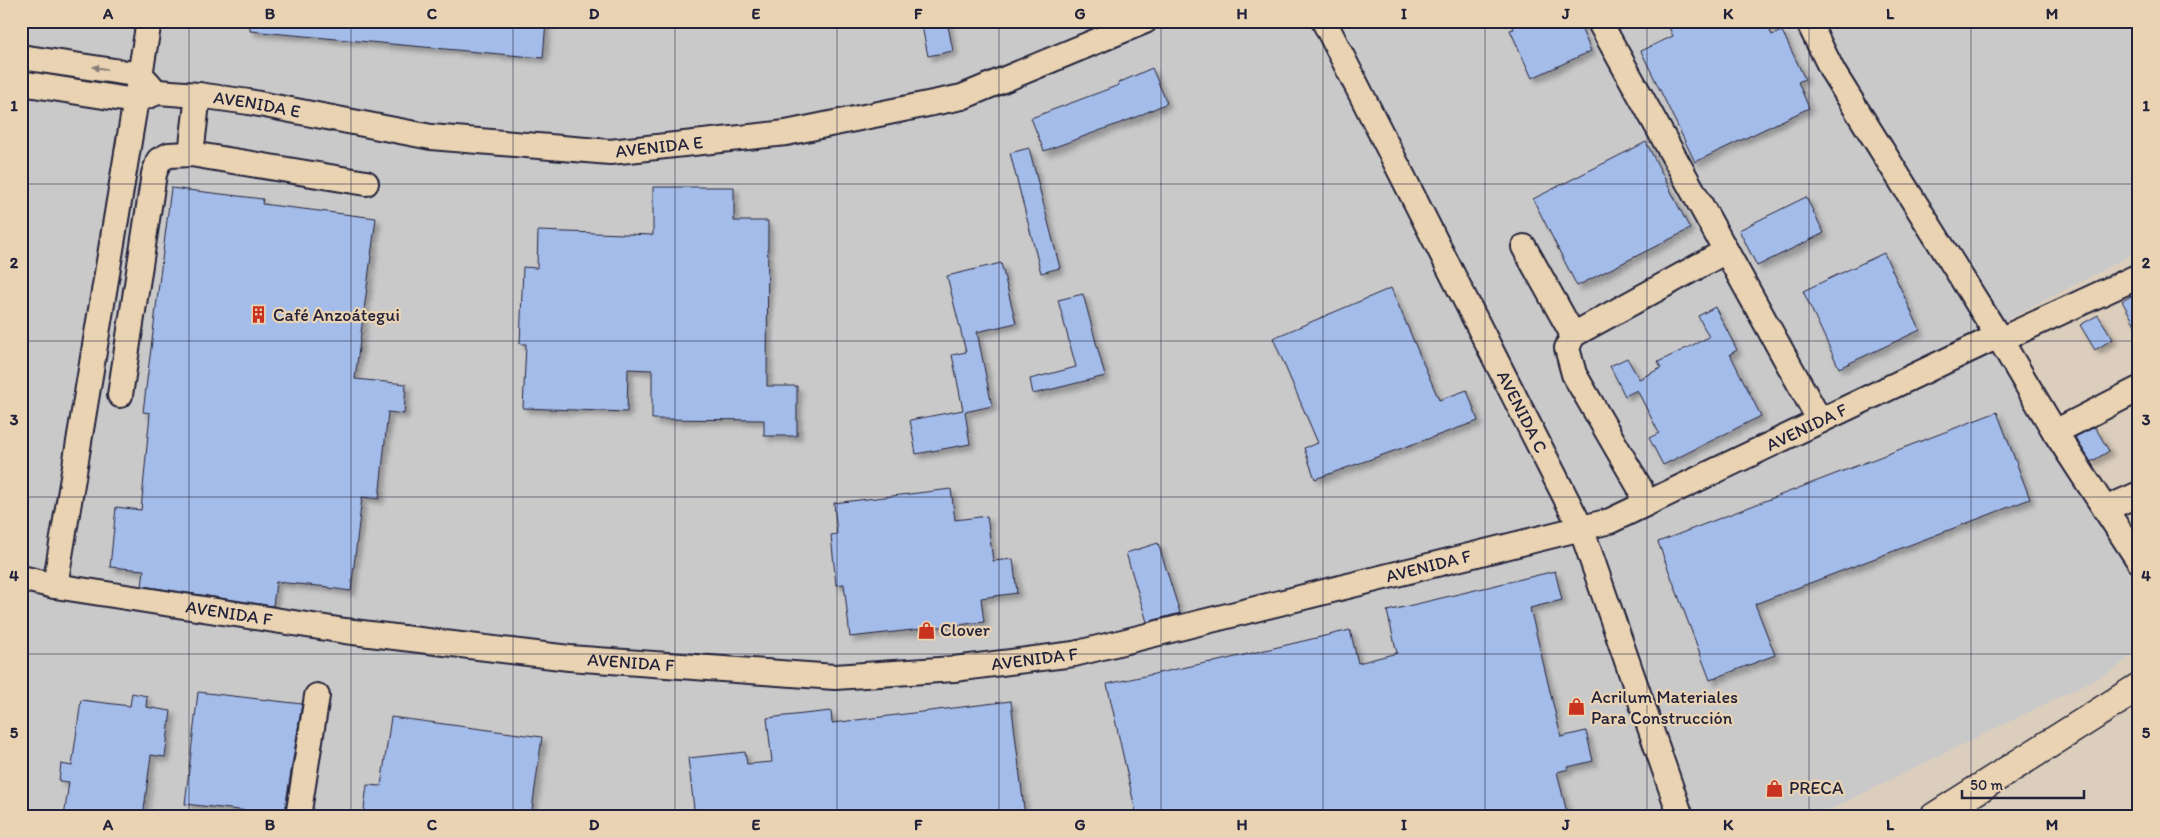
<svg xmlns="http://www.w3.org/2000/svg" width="2160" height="838" font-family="Itim,sans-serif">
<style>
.built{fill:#cac9ca}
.building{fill:#a4bce9;stroke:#22223b;filter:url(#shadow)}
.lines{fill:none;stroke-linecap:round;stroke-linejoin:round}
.minor-casing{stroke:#22223b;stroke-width:28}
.major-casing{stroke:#22223b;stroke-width:31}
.minor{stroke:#e9d3b2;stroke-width:24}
.major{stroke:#e9d3b2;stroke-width:28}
.oneway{fill:#867a76}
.grid{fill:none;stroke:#22223b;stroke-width:1;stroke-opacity:0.55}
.labels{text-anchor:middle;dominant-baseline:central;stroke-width:4.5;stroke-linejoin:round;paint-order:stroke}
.street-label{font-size:18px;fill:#22223b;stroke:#e9d3b2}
.poi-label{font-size:18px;fill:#22223b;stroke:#e9d3b2;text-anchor:start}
.neatline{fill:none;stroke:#22223b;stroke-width:2}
.grid-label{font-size:16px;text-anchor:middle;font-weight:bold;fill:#22223b}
</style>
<defs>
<filter id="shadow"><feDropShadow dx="4.5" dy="4.5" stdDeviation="2.5" flood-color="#0004"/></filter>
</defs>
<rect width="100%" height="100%" fill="#dbcebd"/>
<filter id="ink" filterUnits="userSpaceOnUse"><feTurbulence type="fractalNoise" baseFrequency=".02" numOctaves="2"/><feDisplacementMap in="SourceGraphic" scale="10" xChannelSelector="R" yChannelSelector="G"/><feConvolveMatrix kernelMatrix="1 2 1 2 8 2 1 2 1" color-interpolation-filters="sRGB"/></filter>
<g filter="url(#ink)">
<polygon class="built" points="21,21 2139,21 2139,251 1986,331 2139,563 2139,649 2114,670 1815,817 21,817"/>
<g class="building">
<polygon points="250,21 546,21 543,58 250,31"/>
<polygon points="921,21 947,21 953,51 928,56"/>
<polygon points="1510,21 1578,21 1591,51 1532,78 1510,30 1514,29"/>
<polygon points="1666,21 1765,21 1772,35 1782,31 1805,79 1798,82 1809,108 1695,162 1641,51 1673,36"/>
<polygon points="1152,68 1167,103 1134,118 1044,151 1031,118 1119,85 1118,83"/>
<polygon points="1646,142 1690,229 1577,286 1533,199"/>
<polygon points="1029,148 1060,268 1041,273 1010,153"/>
<polygon points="653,187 734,187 734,221 768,221 767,386 797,386 797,436 764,436 764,420 652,419 652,370 628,369 627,412 523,408 526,344 520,344 523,267 537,268 538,231 653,235"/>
<polygon points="171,188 263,199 262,204 376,218 355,379 406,384 404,414 388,412 379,499 362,497 351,591 329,588 329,587 276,582 273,606 142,586 144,570 110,567 116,507 141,510 150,413 143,412"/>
<polygon points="1806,197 1824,233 1757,266 1739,230"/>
<polygon points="1884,253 1920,330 1839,368 1803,291"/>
<polygon points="1001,263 1016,323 977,332 992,406 965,412 970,444 916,454 910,420 963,410 952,355 966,352 947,276"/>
<polygon points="1391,288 1439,400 1467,390 1478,421 1315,479 1304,448 1318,443 1273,338"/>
<polygon points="2139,292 2139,332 2122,301"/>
<polygon points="1083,294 1105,376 1033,394 1030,379 1076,367 1058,300"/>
<polygon points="1715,307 1737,350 1730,354 1761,416 1663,465 1649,438 1659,433 1637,390 1625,396 1610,366 1627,358 1639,379 1661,368 1658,362 1709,337 1698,316"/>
<polygon points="2098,315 2113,339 2095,350 2080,325"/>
<polygon points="1997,412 2030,499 1755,604 1775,655 1710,680 1658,542"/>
<polygon points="2095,427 2109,451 2091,462 2075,437"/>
<polygon points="951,489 955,520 987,516 993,561 1013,559 1017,593 981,598 984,622 850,637 844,584 836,585 831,535 837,534 834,503"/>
<polygon points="1158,543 1180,613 1147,622 1126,553"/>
<polygon points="1555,571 1562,600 1530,608 1561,737 1586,731 1593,761 1568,767 1569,769 1557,772 1568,817 1137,817 1107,684 1210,662 1210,663 1350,630 1358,663 1397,653 1387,611"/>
<polygon points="198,692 302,704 284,815 185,804"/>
<polygon points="132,693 147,696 146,707 171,711 165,757 151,755 143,817 64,817 69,782 59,781 61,764 72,766 81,700 130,706"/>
<polygon points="1011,701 1025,817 695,817 688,758 745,752 747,764 772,762 767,718 831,711 832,723"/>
<polygon points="391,717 542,737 531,817 363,817 367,785 381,786"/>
</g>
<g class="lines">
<defs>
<g id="minor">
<path id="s1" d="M1324,21L1581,528L1681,817"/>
<polyline points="1599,21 1820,421"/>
<polyline points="1808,21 1833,72 1998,336 2055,432 2139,561"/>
<polyline points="21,57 141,75 151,86"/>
<path id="s2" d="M21,83L135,101L158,92L198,95L249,102L431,137L610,152L786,133L962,97L1145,21"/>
<polyline points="191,154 198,95"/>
<polyline points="1524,247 1573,335"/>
<polyline points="2000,340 2139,276"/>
<polyline points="120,395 154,174 159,160 169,155 191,154 366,183"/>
<polyline points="2055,432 2139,389"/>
<polyline points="1643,504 1640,488 1574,374 1567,348 1573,335 1726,251"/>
<polyline points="2105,509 2139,494"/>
<path id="s3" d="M21,578L55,586L345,631L569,658L835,677L954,669L1074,654L1610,521L1998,336"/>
<polyline points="55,586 149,21"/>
<polyline points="298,817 317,696"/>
</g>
<polyline id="major" points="1934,817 2139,687"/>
</defs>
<use href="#minor" class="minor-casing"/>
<use href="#major" class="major-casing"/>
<use href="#minor" class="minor"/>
<use href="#major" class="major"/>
</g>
<defs><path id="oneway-solid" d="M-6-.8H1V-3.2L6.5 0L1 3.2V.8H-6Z" transform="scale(1.25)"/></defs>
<use class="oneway" href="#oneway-solid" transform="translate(100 68) rotate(-171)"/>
</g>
<path class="grid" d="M189,21V817M351,21V817M513,21V817M675,21V817M837,21V817M999,21V817M1161,21V817M1323,21V817M1485,21V817M1647,21V817M1809,21V817M1971,21V817M21,184H2139M21,341H2139M21,497H2139M21,654H2139"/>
<defs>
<symbol id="building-bare" viewBox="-9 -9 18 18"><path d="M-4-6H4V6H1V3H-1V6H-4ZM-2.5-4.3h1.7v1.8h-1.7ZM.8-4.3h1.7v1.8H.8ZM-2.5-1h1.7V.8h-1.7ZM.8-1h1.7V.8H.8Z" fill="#c8321e" stroke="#e9d3b2" stroke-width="2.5" paint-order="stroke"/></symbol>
<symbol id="shop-bare" viewBox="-9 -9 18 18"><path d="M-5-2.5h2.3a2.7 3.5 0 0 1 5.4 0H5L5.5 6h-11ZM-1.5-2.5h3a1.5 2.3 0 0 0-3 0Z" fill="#c8321e" stroke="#e9d3b2" stroke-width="2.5" paint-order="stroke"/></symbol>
</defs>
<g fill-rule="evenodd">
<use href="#building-bare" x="246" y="302" width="25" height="25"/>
<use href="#shop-bare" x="914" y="618" width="25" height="25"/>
<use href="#shop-bare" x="1564" y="694" width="25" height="25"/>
<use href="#shop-bare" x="1762" y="776" width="25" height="25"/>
</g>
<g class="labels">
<g class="street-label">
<text stroke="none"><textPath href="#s2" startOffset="240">AVENIDA E</textPath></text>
<text stroke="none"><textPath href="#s2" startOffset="646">AVENIDA E</textPath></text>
<text stroke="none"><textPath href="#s1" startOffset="438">AVENIDA C</textPath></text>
<text stroke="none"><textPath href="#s3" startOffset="1831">AVENIDA F</textPath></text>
<text stroke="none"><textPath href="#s3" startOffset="1426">AVENIDA F</textPath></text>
<text stroke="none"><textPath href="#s3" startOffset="211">AVENIDA F</textPath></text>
<text stroke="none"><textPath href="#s3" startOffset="1021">AVENIDA F</textPath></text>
<text stroke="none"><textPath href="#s3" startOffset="616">AVENIDA F</textPath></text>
</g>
<g class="poi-label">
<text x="273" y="315">Café Anzoátegui</text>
<text x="940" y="630">Clover</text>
<text x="1591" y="697">Acrilum Materiales<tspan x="1591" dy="21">Para Construcción</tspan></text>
<text x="1789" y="788">PRECA</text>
</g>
</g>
<rect width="2160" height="838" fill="none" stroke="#e9d3b2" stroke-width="55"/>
<path d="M1962 790v8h122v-8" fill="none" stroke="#22223b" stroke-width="2.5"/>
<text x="1970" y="790" font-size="15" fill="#22223b" stroke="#e9d3b2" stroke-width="4" paint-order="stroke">50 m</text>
<rect x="28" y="28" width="2104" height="782" class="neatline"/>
<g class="grid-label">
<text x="108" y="19">A</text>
<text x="270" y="19">B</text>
<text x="432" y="19">C</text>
<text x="594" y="19">D</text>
<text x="756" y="19">E</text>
<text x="918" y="19">F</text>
<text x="1080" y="19">G</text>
<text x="1242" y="19">H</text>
<text x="1404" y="19">I</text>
<text x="1566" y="19">J</text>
<text x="1728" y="19">K</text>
<text x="1890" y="19">L</text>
<text x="2052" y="19">M</text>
<text x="14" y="111">1</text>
<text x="2146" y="111">1</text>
<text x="14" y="268">2</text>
<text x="2146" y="268">2</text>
<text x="14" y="425">3</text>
<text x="2146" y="425">3</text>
<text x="14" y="581">4</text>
<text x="2146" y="581">4</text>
<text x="14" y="738">5</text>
<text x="2146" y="738">5</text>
<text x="108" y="830">A</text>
<text x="270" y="830">B</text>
<text x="432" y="830">C</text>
<text x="594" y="830">D</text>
<text x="756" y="830">E</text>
<text x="918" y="830">F</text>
<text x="1080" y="830">G</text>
<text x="1242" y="830">H</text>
<text x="1404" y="830">I</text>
<text x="1566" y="830">J</text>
<text x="1728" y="830">K</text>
<text x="1890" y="830">L</text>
<text x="2052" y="830">M</text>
</g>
</svg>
